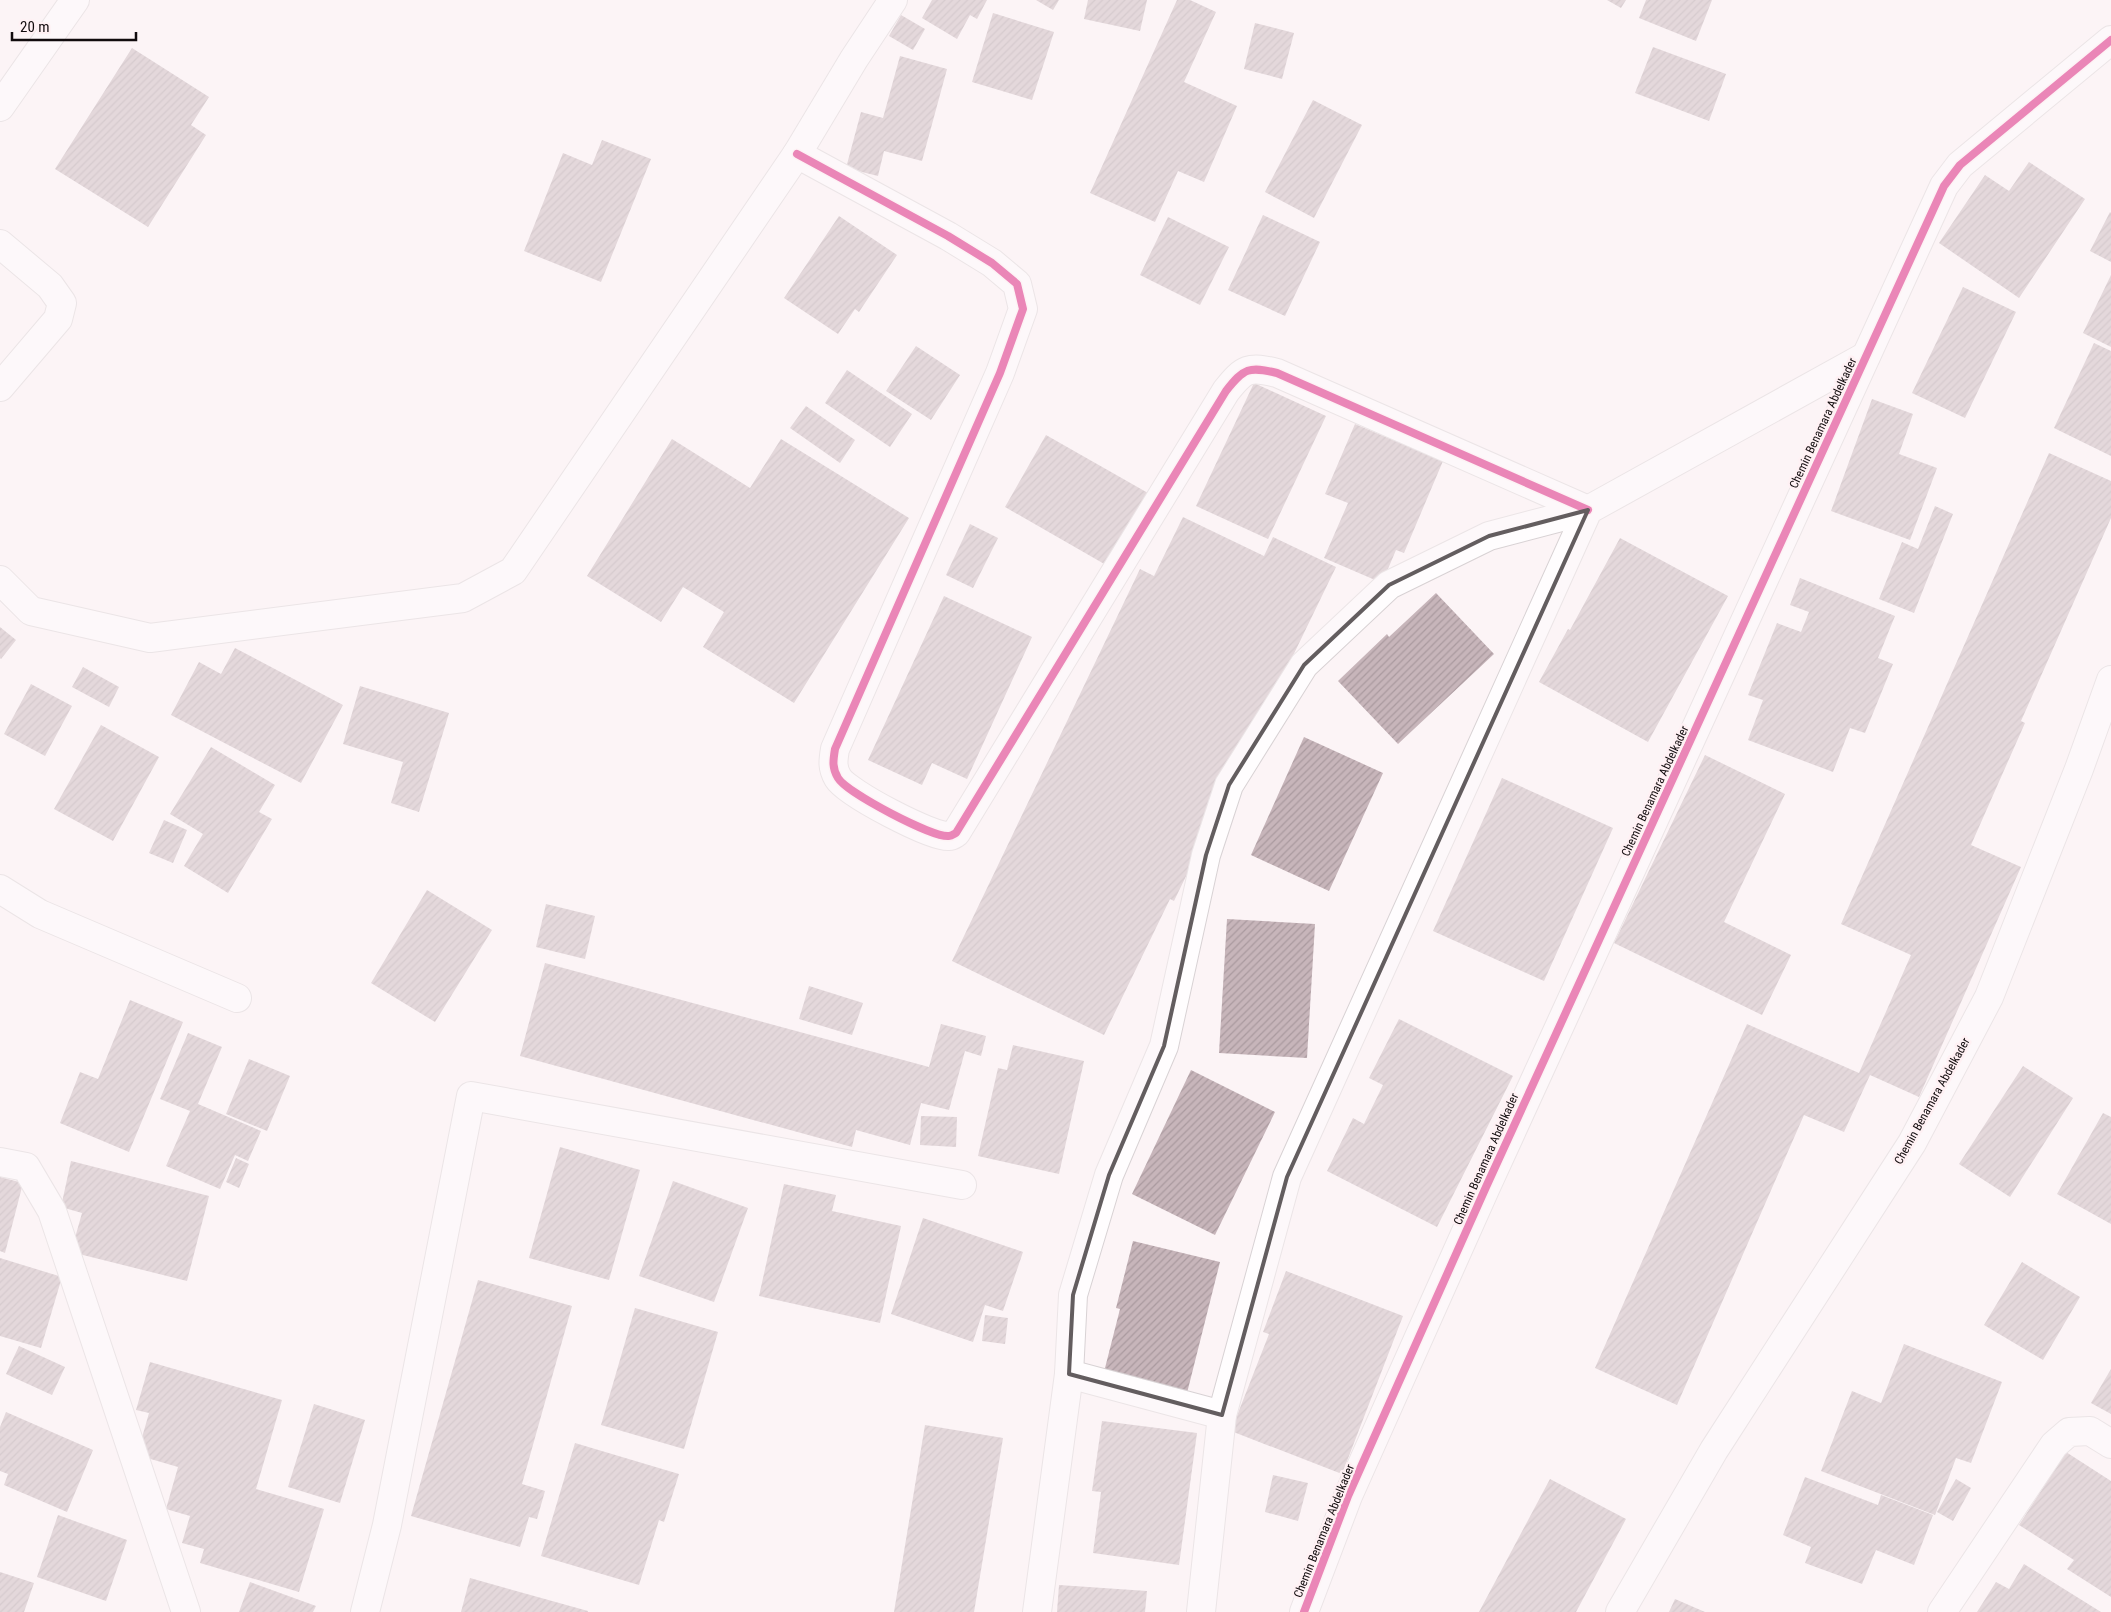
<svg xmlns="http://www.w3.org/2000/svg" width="2111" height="1612" font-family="'Roboto Condensed',sans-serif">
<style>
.building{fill:url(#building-hatch)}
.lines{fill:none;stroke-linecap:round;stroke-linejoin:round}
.minor-casing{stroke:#d8d2d4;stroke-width:30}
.minor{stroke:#fffdfe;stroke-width:28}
.cycleway-casing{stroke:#fff1f4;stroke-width:11}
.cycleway{stroke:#d6006c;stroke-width:8}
.marked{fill:none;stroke:#635d5f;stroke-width:4;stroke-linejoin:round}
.labels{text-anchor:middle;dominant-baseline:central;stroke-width:5;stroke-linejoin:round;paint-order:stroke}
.street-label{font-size:12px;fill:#110b0d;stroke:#fff1f4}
</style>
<defs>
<pattern id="building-hatch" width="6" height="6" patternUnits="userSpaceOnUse" patternTransform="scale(1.25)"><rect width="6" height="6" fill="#c7b5ba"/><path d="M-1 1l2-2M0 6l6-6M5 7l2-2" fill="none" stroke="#aa9a9f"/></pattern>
</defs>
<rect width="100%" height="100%" fill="#fcf4f6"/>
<g class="building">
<polygon points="932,0 987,0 977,19 970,15 957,39 922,18"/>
<polygon points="1036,0 1059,0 1053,10"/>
<polygon points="1088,0 1147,0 1140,31 1084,19"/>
<polygon points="1177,0 1190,0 1216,12 1184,82 1237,106 1204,182 1178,171 1155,222 1090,193"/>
<polygon points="1607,0 1626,0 1621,8"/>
<polygon points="1646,0 1712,0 1696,41 1639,18"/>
<polygon points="993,13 1054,32 1032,100 972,82"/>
<polygon points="901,15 925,29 913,50 889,36"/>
<polygon points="1255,23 1294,33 1282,79 1244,69"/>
<polygon points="1653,47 1726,74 1709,121 1635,93"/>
<polygon points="132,48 209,97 191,125 206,135 148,227 55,169"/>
<polygon points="900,56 947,69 922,161 884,151 878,176 846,168 861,112 883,118"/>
<polygon points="1313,100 1362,125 1314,218 1265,192"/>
<polygon points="602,140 651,159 601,282 524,251 563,153 592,165"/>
<polygon points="2029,162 2085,199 2019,298 1939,243 1985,175 2009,191"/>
<polygon points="2110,212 2111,213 2111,262 2090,251"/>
<polygon points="1263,215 1320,242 1285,316 1228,290"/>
<polygon points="839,216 897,255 859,312 855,309 838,334 784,298"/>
<polygon points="1168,217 1229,247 1200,305 1140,275"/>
<polygon points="2111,275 2111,347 2083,333"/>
<polygon points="1963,287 2016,312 1965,418 1912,393"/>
<polygon points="2094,343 2111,351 2111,456 2054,428"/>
<polygon points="916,346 960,375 931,420 886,391"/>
<polygon points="847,370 912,414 890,447 825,403"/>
<polygon points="1254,383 1326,416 1268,539 1196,506"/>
<polygon points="1872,399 1913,414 1899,454 1937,468 1910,540 1831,511"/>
<polygon points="806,406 855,440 840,463 790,428"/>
<polygon points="1355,424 1443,461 1404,553 1396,550 1382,583 1324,558 1348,503 1325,494"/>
<polygon points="1046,435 1155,497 1113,569 1005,507"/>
<polygon points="672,439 750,488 781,439 909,518 794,703 703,647 724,612 683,587 661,622 587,576"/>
<polygon points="2049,453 2111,481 2111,518 2021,721 2025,723 1971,845 2021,867 1919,1097 1870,1075 1844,1132 1804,1115 1677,1405 1595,1368 1747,1024 1859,1073 1911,955 1841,924"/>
<polygon points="1935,506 1953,514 1914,613 1879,599 1902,542 1918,549"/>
<polygon points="1183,517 1264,556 1273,537 1336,567 1174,901 1170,899 1104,1035 952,961 1140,569 1154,576"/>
<polygon points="970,524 998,538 973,588 946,575"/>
<polygon points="1620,538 1728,596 1648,742 1539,682 1568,629 1570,630"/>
<polygon points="1800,578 1895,616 1878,658 1893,664 1865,733 1850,728 1833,772 1748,740 1763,700 1748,695 1777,623 1801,632 1809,612 1790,605"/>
<polygon points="1436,593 1494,654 1398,744 1338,681 1387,634 1389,637"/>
<polygon points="944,596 1032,637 967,779 932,763 922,785 868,760"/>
<polygon points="0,627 16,640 1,659 0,658"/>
<polygon points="235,648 343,705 301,783 171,715 199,662 221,674"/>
<polygon points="83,667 119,687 109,707 72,687"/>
<polygon points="31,684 72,706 45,756 4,734"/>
<polygon points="360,686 449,713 419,812 391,803 403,762 343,744"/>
<polygon points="101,725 159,757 113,841 54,809"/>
<polygon points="1304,737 1383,773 1329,891 1251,855"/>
<polygon points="211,747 275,785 259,812 272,819 228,893 184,866 203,834 170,814"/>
<polygon points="1705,755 1785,794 1724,922 1791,955 1762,1015 1614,943"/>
<polygon points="1502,778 1613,828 1544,981 1433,931"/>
<polygon points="164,820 187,830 173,863 149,853"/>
<polygon points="427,890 492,930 435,1022 371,983"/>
<polygon points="546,904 595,916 585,959 536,947"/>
<polygon points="1227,919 1315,924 1307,1058 1219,1053"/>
<polygon points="545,963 929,1067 941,1024 986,1036 981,1056 965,1051 949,1110 921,1103 910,1145 856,1130 852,1147 520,1056"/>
<polygon points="809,986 863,1003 852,1035 799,1019"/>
<polygon points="130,1000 183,1022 129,1152 60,1123 80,1072 98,1079"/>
<polygon points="1399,1019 1513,1076 1437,1227 1327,1171 1353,1118 1364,1124 1383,1085 1369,1078"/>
<polygon points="188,1033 222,1047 198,1104 261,1131 248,1161 235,1155 220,1189 166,1166 190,1111 160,1099"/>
<polygon points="1013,1045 1084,1061 1059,1174 978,1156 998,1068 1007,1070"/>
<polygon points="249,1059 290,1076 267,1131 226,1114"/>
<polygon points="2023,1066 2073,1098 2010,1197 1959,1164"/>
<polygon points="1191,1070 1275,1112 1215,1235 1132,1194"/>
<polygon points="2103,1113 2111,1117 2111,1224 2057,1194"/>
<polygon points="921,1116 957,1117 956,1147 920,1145"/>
<polygon points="560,1147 640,1170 609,1280 529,1258"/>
<polygon points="236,1158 249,1164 239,1188 226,1182"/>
<polygon points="71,1161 209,1196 187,1281 71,1252 82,1213 61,1207"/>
<polygon points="0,1177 23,1183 5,1253 0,1251"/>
<polygon points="673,1181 748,1208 714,1302 639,1276"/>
<polygon points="784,1184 836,1195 832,1211 901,1226 880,1323 759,1296"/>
<polygon points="923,1218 1023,1252 1003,1311 985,1305 973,1342 891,1314"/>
<polygon points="1133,1241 1220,1262 1187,1393 1104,1372 1120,1309 1116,1308"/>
<polygon points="0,1258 62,1277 41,1348 0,1336"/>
<polygon points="2022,1262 2080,1297 2043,1360 1984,1325"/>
<polygon points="1286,1271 1403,1316 1342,1474 1231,1431 1269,1334 1263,1332"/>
<polygon points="478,1280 572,1306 522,1484 545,1491 537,1519 529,1517 520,1547 411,1516"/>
<polygon points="635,1308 718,1332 684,1449 601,1425"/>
<polygon points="985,1315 1008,1318 1005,1344 982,1341"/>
<polygon points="1904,1344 2002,1382 1971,1463 1956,1458 1935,1515 1821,1471 1852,1391 1881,1403"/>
<polygon points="19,1346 65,1367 52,1395 6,1374"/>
<polygon points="150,1362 282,1400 256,1489 324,1509 299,1592 200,1563 204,1549 182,1543 190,1516 166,1509 178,1467 137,1455 149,1413 136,1410"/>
<polygon points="2111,1369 2111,1414 2091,1403"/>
<polygon points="314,1404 365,1420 340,1503 288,1487"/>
<polygon points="6,1412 93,1450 67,1512 4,1485 8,1474 0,1471 0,1427"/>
<polygon points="1102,1421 1197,1433 1179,1565 1093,1553 1101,1492 1092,1491"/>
<polygon points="925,1425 1003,1438 974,1612 894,1612"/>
<polygon points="575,1443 679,1474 664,1522 659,1520 639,1585 541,1556"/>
<polygon points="2066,1452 2111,1481 2111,1597 2067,1569 2074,1560 2019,1525"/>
<polygon points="1273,1475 1308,1483 1298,1521 1265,1512"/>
<polygon points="1805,1477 1878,1505 1881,1495 1933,1515 1914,1565 1876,1550 1862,1584 1805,1563 1811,1547 1783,1535"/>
<polygon points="1550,1479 1626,1519 1576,1612 1479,1612"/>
<polygon points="1956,1479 1971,1488 1953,1521 1937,1512"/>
<polygon points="58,1515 127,1540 106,1601 37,1577"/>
<polygon points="2024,1564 2101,1612 1977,1612 1996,1582 2009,1589"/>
<polygon points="0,1572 34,1583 24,1612 0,1612"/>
<polygon points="470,1578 588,1611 588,1612 461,1612"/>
<polygon points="250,1582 316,1606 313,1612 239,1612"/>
<polygon points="1059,1585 1147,1591 1145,1612 1057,1612"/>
<polygon points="1675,1599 1705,1612 1669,1612"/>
</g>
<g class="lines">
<defs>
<g id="minor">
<polyline points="0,107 75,0"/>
<path d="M797,154L948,236L992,263L1017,284L1023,309L1000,373L835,749C833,761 832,768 838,778C847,793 933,838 949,836C952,836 954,834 956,833L1226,391C1244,368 1249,366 1277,373L1588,510"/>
<polyline points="0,244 50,286 62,303 58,319 0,387"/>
<polyline points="0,580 31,611 150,638 463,598 513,571 797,154 854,59 893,0"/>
<polyline points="0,889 40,914 237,998"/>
<polyline points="0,1162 26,1167 52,1211 186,1612"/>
<polyline points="1069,1374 1222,1415"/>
<polyline points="365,1612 387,1525 471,1096 962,1185"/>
<polyline points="1037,1612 1069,1374 1073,1295 1109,1175 1164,1046 1206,855 1229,785 1304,665 1389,585 1489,536 1588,510"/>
<polyline points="1201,1612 1222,1415 1287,1177 1588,510 1866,356"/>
<polyline points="1304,1612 1348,1496 1486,1187 1944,186 1960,165 2111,40"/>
<polyline points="1620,1612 1714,1450 1912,1143 1989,997 2079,769 2111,680"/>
<polyline points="1942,1612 2054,1445 2069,1432 2090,1431 2111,1444"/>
</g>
</defs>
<use href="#minor" class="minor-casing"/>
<use href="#minor" class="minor"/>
<defs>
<g id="cycleway">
<path d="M797,154L948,236L992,263L1017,284L1023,309L1000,373L835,749C833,761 832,768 838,778C847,793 933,838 949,836C952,836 954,834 956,833L1226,391C1244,368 1249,366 1277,373L1588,510"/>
<polyline points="1304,1612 1348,1496 1486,1187 1944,186 1960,165 2111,40"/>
</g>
</defs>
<use href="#cycleway" class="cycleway-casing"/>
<use href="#cycleway" class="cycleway"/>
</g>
<path d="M0 0H2111V1612H0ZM1588,510L1287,1177L1222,1415L1069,1374L1073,1295L1109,1175L1164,1046L1206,855L1229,785L1304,665L1389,585L1489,536Z" fill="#fcf4f6" fill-opacity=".55" fill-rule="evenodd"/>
<path class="marked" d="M1588,510L1287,1177L1222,1415L1069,1374L1073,1295L1109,1175L1164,1046L1206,855L1229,785L1304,665L1389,585L1489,536Z"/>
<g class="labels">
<g class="street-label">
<text transform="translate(1823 423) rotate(-65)">Chemin Benamara Abdelkader</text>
<text transform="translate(1655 791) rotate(-65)">Chemin Benamara Abdelkader</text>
<text transform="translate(1932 1101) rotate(-61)">Chemin Benamara Abdelkader</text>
<text transform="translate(1486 1159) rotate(-66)">Chemin Benamara Abdelkader</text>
<text transform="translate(1324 1531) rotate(-68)">Chemin Benamara Abdelkader</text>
</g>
</g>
<path d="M12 32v8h124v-8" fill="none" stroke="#110b0d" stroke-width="2.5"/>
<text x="20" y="32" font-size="15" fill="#110b0d" stroke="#fff1f4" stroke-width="4" paint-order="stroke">20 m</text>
</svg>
